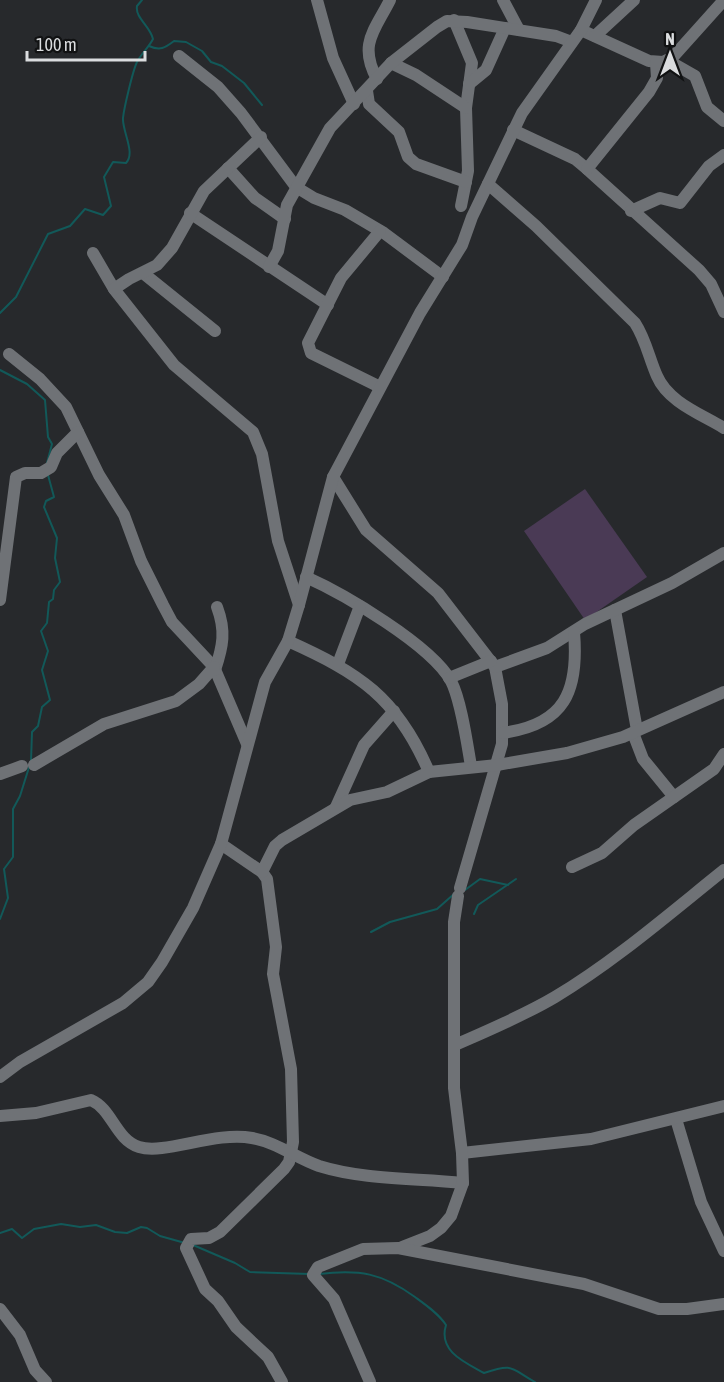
<svg xmlns="http://www.w3.org/2000/svg" width="724" height="1382" font-family="'Asap Condensed',sans-serif">
<style>
.pitch{fill:#4a3a55}
.lines{fill:none;stroke-linecap:round;stroke-linejoin:round}
.stream{stroke:#125959;stroke-width:2}
.minor{stroke:#6f7276;stroke-width:12}
</style>
<rect width="100%" height="100%" fill="#27292c"/>
<polygon class="pitch" points="585,489 647,577 585,620 524,531"/>
<g class="lines">
<g class="stream">
<path d="M149,46C160,51 165,48 174,41L186,42L202,51L211,62L222,66L244,83L262,105"/>
<path d="M0,313L16,297L48,234L70,226L85,209L103,215L111,206L104,177L113,162L126,163C136,153 122,131 123,118C124,108 133,70 137,62C141,54 149,47 153,39C150,26 135,18 137,6L142,0"/>
<polyline points="0,370 27,384 45,400 48,437 52,444 47,463"/>
<polyline points="465,890 480,879 508,885"/>
<polyline points="474,914 478,905 516,879"/>
<polyline points="0,919 8,898 4,869 13,857 13,809 20,796 31,761 32,732 38,726 42,707 50,700 42,670 48,651 41,631 47,623 49,602 53,599 54,590 60,582 55,558 57,538 44,507 46,501 54,497 48,475"/>
<polyline points="371,932 390,922 437,909 454,894"/>
<polyline points="0,1233 12,1229 22,1238 34,1229 61,1224 80,1227 96,1225 115,1232 127,1233 141,1227 147,1228 160,1236 185,1243"/>
<polyline points="193,1245 235,1263 250,1272 310,1274"/>
<path d="M319,1274C359,1269 382,1273 415,1297C426,1305 439,1314 446,1325C438,1351 464,1362 484,1373C514,1363 510,1368 535,1382"/>
</g>
<g class="minor">
<polyline points="317,0 333,58 354,104"/>
<polyline points="503,0 519,30"/>
<polyline points="454,20 472,63 466,108 468,171 461,206"/>
<polyline points="581,30 649,61 663,62 672,58 724,0"/>
<polyline points="595,36 634,0"/>
<polyline points="179,56 218,87 241,113 296,187 314,198 345,210 384,233 443,277"/>
<polyline points="667,60 695,76 707,107 724,121"/>
<polyline points="391,63 416,75 466,108"/>
<path d="M377,79C358,44 375,30 390,0"/>
<polyline points="469,84 486,70 505,28"/>
<polyline points="367,91 369,104 399,132 408,157 416,164 466,182"/>
<polyline points="513,130 575,159 587,169 699,270 711,284 724,312"/>
<polyline points="228,168 255,198 285,219"/>
<polyline points="587,169 649,92 657,78 656,63"/>
<path d="M488,184L536,226L635,323C646,340 649,358 657,376C668,402 701,414 724,428"/>
<polyline points="631,211 660,198 680,203 709,166 724,155"/>
<polyline points="190,213 328,305"/>
<polyline points="380,231 341,278 308,343 311,353 380,387"/>
<polyline points="93,253 114,289 174,365 253,432 262,454 278,541 299,605"/>
<polyline points="269,267 278,251 287,205 330,128 391,63 437,27 447,21 467,22 556,36 572,42"/>
<polyline points="143,273 215,331"/>
<polyline points="114,289 129,279 157,265 172,248 204,191 261,137"/>
<polyline points="9,354 40,379 66,407 99,475 124,515 141,561 163,605 172,622 214,667 247,744"/>
<polyline points="333,477 366,530 438,593 495,667 502,704 502,744 460,888"/>
<path d="M306,577C344,594 431,645 451,681C461,700 467,743 471,766"/>
<polyline points="0,600 16,477 25,473 41,473 51,467 57,453 78,432"/>
<polyline points="615,610 637,730"/>
<path d="M288,641C359,673 397,697 429,772"/>
<polyline points="338,664 360,606"/>
<polyline points="495,667 547,648 585,624 672,583 724,553"/>
<path d="M215,670C223,646 226,631 217,607"/>
<polyline points="449,678 491,661"/>
<path d="M502,733C565,725 579,691 574,632"/>
<polyline points="633,733 643,759 674,797"/>
<polyline points="34,765 104,724 176,701 199,684 214,667"/>
<polyline points="0,774 22,766"/>
<polyline points="336,807 364,745 394,711"/>
<polyline points="221,844 262,872 267,879 276,947 273,974 291,1069 293,1142 289,1162 284,1169 220,1232 209,1238 191,1239 186,1248 205,1289 218,1301 236,1327 268,1357 282,1382"/>
<polyline points="572,867 602,853 634,825 714,769 724,754"/>
<polyline points="262,872 275,846 282,840 350,800 387,792 429,772 497,765 567,753 623,737 724,692"/>
<path d="M455,1045C489,1030 523,1016 555,997C615,961 669,914 724,870"/>
<polyline points="0,1077 20,1062 123,1003 148,982 162,962 193,908 221,844 265,682 288,641 299,605 333,477 420,313 462,245 472,217 522,113 581,30 596,0"/>
<path d="M0,1116L36,1113L91,1100C112,1109 116,1140 139,1147C165,1155 215,1131 252,1138C276,1142 296,1158 319,1166C364,1180 416,1178 463,1183"/>
<polyline points="676,1119 701,1202 724,1251"/>
<polyline points="462,1153 591,1139 724,1106"/>
<polyline points="402,1247 430,1236 441,1228 451,1216 463,1183 462,1153 454,1088 454,922 458,896"/>
<polyline points="0,1309 20,1335 35,1370 46,1382"/>
<polyline points="370,1382 334,1299 313,1275 318,1267 363,1249 398,1248 584,1284 659,1309 687,1309 724,1304"/>
</g>
</g>
<g transform="translate(670 54)" stroke="#111213" stroke-width="4.5" paint-order="stroke">
<path d="M0-4.5L10 22L0 15L-10 22Z" fill="#dbdddf"/>
<text y="-9" font-size="16" font-weight="bold" text-anchor="middle" fill="#dbdddf">N</text>
</g>
<path d="M27 51v9h118v-9" fill="none" stroke="#dbdddf" stroke-width="3"/>
<text x="36" y="51" font-size="18" fill="#dbdddf" stroke="#111213" stroke-width="4.5" paint-order="stroke">100 m</text>
</svg>
